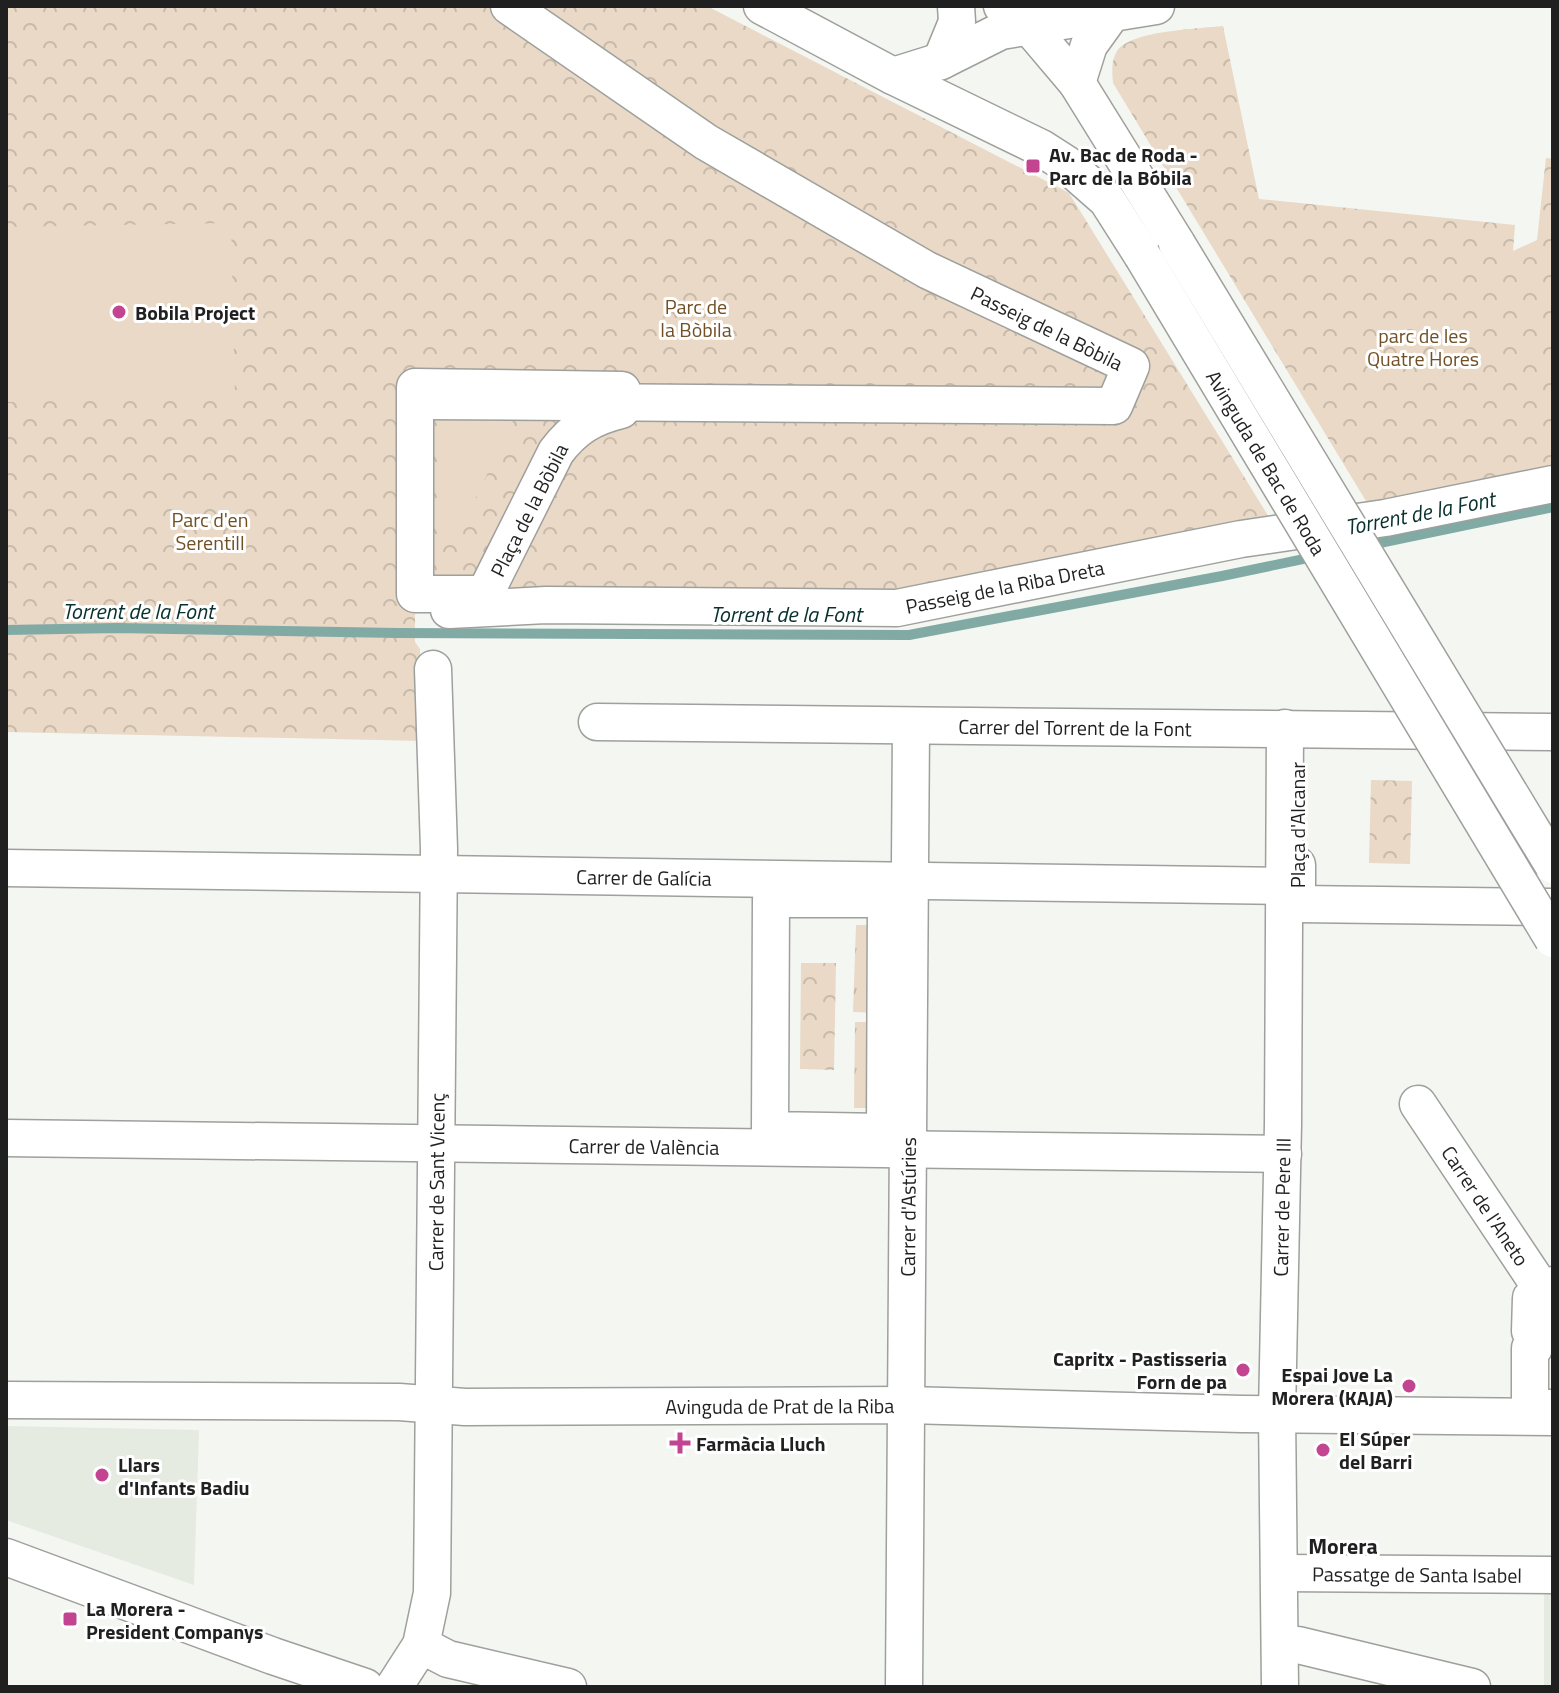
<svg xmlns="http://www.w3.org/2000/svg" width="1559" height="1693" font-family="'Titillium Web',sans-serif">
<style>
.built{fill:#e5ebe0}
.grass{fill:url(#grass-tufts)}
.park{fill:url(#park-crowns)}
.garden{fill:#e9d9c6}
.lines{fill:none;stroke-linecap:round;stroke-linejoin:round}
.stream{stroke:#81aaa5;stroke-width:10}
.minor-casing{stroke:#9ea09c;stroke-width:39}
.minor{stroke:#fff;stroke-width:36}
.minor-bridge-casing{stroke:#9ea09c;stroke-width:39;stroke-linecap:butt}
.minor-bridge{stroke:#fff;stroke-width:36}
.poi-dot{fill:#c34491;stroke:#fff;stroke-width:3}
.labels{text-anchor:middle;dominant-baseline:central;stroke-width:6;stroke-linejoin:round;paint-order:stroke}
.poi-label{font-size:20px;font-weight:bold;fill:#1f201f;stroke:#fff;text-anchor:start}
.park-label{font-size:20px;fill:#705024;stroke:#fff}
.street-label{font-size:20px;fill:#1f201f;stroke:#fff}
.water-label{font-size:22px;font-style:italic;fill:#08312e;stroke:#fff}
.neighbourhood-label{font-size:22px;font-weight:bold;fill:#1f201f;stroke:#fff}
</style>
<defs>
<pattern id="grass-tufts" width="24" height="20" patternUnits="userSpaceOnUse" patternTransform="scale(2)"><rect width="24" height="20" fill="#e9d9c6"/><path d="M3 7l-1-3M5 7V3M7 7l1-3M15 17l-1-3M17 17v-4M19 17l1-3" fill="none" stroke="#c7baaa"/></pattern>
<pattern id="park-crowns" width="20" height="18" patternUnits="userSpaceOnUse" patternTransform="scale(2)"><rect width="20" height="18" fill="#e9d9c6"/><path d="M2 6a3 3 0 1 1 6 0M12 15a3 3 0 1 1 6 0" fill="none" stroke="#c7baaa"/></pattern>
</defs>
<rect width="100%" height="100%" fill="#f4f6f2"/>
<g class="built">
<polygon points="6,1426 199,1430 194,1585 6,1520"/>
<rect x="1544" y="1587" width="9" height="100"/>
</g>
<g class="grass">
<polygon points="856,925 882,925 881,1013 853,1012"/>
<polygon points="855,1022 881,1022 881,1108 854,1108"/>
</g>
<g class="park">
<polygon points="6,6 707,6 1069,193 1272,522 913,595 415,594 415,642 420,649 423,741 6,732"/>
<path d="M1223,26L1259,199L1515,225L1513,251L1537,240L1546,158L1553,159V469L1369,506L1113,83C1112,72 1111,61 1117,51C1132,30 1198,29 1223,26Z"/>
<polygon points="1371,780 1412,781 1410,864 1369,863"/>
<polygon points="801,963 836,963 834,1070 800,1069"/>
</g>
<g class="garden">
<polygon points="231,223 235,398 6,402 6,227"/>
<polygon points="440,416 513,420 457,537 440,536"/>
</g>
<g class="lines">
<polyline class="stream" points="6,630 117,628 397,633 909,635 1222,576 1553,507"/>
<defs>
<g id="minor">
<polyline points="762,6 893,76 1041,148 1066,164 1107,200 1142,255"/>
<polyline points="1002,6 1028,25 1077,83 1177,244"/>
<polyline points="941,61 957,22 956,6"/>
<polyline points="893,76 941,61 1001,31 1156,6"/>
<polyline points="1077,83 1089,45 1112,13"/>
<path d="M415,387L622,390L621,410C592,417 574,428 556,452L485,594H415Z"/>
<polyline points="427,401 1114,406 1131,366 927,270 706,142 509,6"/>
<path id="s1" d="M449,610L546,605L897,608L1241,539L1385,518L1553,484"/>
<path id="s2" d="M597,722L1553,732"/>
<polyline points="1297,865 1297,904 1553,907"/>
<path id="s3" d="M6,868L1283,886"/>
<polygon points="771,899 886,899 885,1132 770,1130"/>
<path id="s4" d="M1418,1104L1553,1306"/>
<path id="s5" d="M6,1138L1283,1154"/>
<polyline points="1553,1285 1531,1298 1530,1331 1535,1331 1534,1348 1530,1348 1530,1400 1540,1408 1553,1408"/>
<path id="s6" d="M6,1400L399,1402L465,1407L907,1405L1242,1414L1553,1417"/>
<polyline points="6,1557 273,1656 365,1687"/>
<path id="s7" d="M1281,1573L1553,1575"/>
<polyline points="421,1645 448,1659 568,1687"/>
<polyline points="1298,1645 1472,1687"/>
<path id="s8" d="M394,1687L421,1645L432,1593L439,849L433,669"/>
<path id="s9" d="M904,1687L911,727"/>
<path id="s10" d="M1280,1687L1277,1413L1283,1124L1285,728"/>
</g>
</defs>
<use href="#minor" class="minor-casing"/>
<use href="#minor" class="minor"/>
<defs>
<g id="minor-bridge">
<polyline points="1177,244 1553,865"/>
<path id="s11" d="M1142,255L1553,939"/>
</g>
</defs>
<use href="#minor-bridge" class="minor-bridge-casing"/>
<use href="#minor-bridge" class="minor-bridge"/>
</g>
<g class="poi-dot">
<rect x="1025" y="158" width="16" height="16" rx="4"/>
<circle cx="119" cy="312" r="8"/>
<circle cx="1243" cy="1370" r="8"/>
<circle cx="1409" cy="1386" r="8"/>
<path d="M676 1431h8v8h8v8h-8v8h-8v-8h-8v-8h8z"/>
<circle cx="1323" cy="1450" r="8"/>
<circle cx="102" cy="1475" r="8"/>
<rect x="62" y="1611" width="16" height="16" rx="4"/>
</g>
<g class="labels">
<g class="poi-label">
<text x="1049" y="154">Av. Bac de Roda -<tspan x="1049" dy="23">Parc de la Bóbila</tspan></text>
<text x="135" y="312">Bobila Project</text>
<text x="1227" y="1358" text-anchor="end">Capritx - Pastisseria<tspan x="1227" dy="23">Forn de pa</tspan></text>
<text x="1393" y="1374" text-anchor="end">Espai Jove La<tspan x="1393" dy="23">Morera (KAJA)</tspan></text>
<text x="1339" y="1438">El Súper<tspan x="1339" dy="23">del Barri</tspan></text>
<text x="696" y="1443">Farmàcia Lluch</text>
<text x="118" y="1464">Llars<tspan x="118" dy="23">d'Infants Badiu</tspan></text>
<text x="86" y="1608">La Morera -<tspan x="86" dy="23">President Companys</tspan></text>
</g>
<g class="park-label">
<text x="696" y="306">Parc de<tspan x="696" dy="23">la Bòbila</tspan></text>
<text x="1423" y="335">parc de les<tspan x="1423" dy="23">Quatre Hores</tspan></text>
<text x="210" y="519">Parc d'en<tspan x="210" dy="23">Serentill</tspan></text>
</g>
<g class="street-label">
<text transform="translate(1047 328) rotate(26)">Passeig de la Bòbila</text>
<text stroke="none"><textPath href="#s11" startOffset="242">Avinguda de Bac de Roda</textPath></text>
<text transform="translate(529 510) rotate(-63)">Plaça de la Bòbila</text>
<text stroke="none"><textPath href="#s1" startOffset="558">Passeig de la Riba Dreta</textPath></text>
<text stroke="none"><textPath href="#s2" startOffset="478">Carrer del Torrent de la Font</textPath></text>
<text transform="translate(1297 825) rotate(-90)">Plaça d'Alcanar</text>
<text stroke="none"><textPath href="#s3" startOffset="638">Carrer de Galícia</textPath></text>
<text stroke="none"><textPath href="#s5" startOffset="638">Carrer de València</textPath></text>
<text stroke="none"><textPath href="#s8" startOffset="514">Carrer de Sant Vicenç</textPath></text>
<text stroke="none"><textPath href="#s4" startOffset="122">Carrer de l'Aneto</textPath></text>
<text stroke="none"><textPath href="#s9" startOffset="480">Carrer d'Astúries</textPath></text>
<text stroke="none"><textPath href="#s10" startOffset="480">Carrer de Pere III</textPath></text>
<text stroke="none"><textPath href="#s6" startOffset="774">Avinguda de Prat de la Riba</textPath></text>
<text stroke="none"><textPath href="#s7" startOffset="136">Passatge de Santa Isabel</textPath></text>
</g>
<g class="water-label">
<text transform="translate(1420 513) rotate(-11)">Torrent de la Font</text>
<text x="138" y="611">Torrent de la Font</text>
<text x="786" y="614">Torrent de la Font</text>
</g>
<g class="neighbourhood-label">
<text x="1343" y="1546">Morera</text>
</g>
</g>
<rect width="1559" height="1693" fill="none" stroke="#1f201f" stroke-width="16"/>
</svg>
